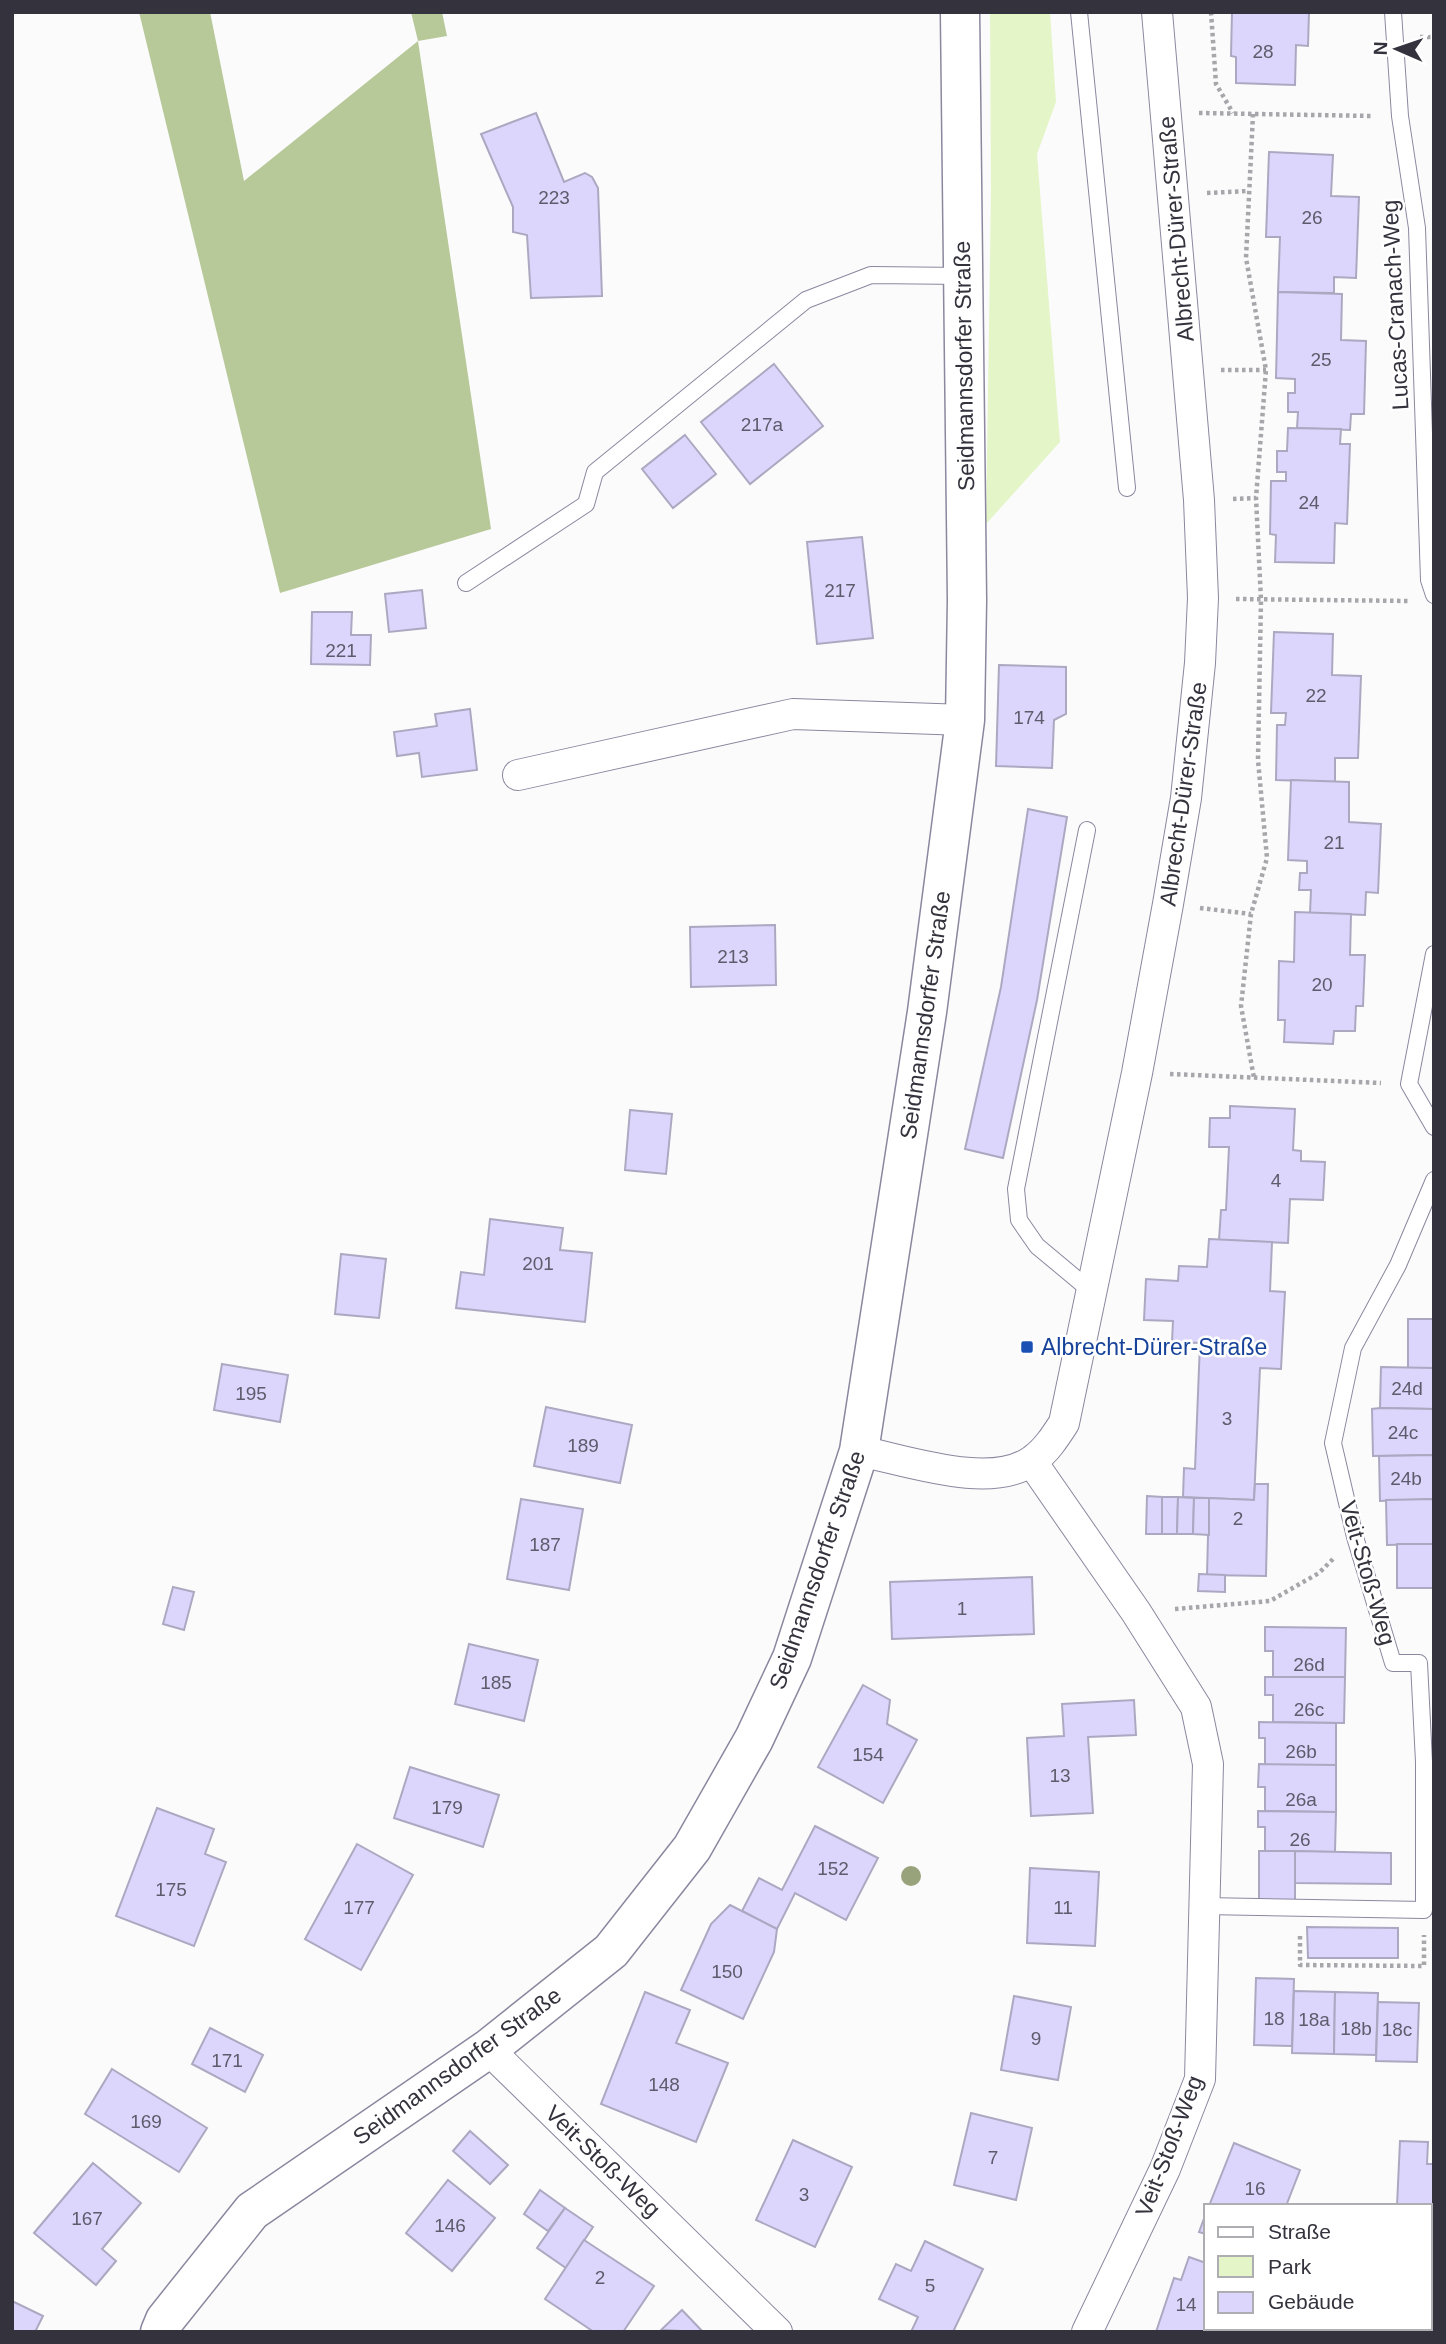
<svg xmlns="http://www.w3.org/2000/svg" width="1446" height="2344" font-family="Arial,sans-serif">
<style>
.green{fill:#e4f5c8}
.forest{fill:#b7c899}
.building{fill:#ddd6fc;stroke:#ada8c1;stroke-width:2}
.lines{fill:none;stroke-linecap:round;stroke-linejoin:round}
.lane-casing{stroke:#8c879f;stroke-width:18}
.street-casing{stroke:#8c879f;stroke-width:32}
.secondary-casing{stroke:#8c879f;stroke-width:41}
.path{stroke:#a7a6aa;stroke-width:4.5;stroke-dasharray:3.5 3.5;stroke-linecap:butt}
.lane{stroke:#fff;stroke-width:16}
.street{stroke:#fff;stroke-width:30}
.secondary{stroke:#fff;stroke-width:38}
.tree{fill:#98a37c}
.transit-dot{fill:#1a4fb4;stroke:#fff;stroke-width:2.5}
.labels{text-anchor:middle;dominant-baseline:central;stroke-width:5;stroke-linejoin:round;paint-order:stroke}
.number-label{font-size:19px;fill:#5e5b6c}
.street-label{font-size:23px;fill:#34323c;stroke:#fff}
.transit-label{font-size:23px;fill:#164399;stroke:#fff;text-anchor:start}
</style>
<rect width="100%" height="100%" fill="#fbfbfb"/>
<polygon class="green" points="990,12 1050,12 1056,102 1037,154 1060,442 986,524 991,192"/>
<polygon class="forest" points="139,12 210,12 244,181 418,41 411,12 442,12 447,36 418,41 491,529 280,593"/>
<g class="building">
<polygon points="1232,12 1309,12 1308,46 1296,45 1295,85 1236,83 1236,57 1231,56"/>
<polygon points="536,113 564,182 585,173 592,177 598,188 602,296 531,298 527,235 513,232 513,207 481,134"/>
<polygon points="1269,152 1333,155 1331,196 1359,197 1356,278 1334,277 1334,293 1278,292 1280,237 1266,237"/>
<polygon points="1278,292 1342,294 1341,340 1366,341 1364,414 1351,414 1350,430 1297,428 1298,412 1288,412 1288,393 1295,393 1295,379 1276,378"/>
<polygon points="774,364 823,426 750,484 701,422"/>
<polygon points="1288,428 1341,429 1340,444 1350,444 1347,524 1335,523 1334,563 1275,562 1276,535 1270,534 1271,481 1286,481 1286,472 1277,472 1277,451 1287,451"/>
<polygon points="685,435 716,474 673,508 642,469"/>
<polygon points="862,537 873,638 817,644 807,542"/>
<polygon points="422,590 426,628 389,632 385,594"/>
<polygon points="312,612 352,612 351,635 371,635 370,665 311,664"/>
<polygon points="1274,632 1333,634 1332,675 1361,676 1358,758 1335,758 1335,782 1276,780 1277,725 1285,725 1286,713 1271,713"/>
<polygon points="999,665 1066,667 1066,714 1054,720 1052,768 996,766"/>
<polygon points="470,709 477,770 422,777 419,753 397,756 394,732 437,726 435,714"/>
<polygon points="1291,780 1349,782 1349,822 1381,824 1378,893 1366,892 1365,915 1310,913 1311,890 1299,890 1300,873 1307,873 1307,861 1288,860"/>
<polygon points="1028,809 1067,817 1037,1000 1003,1158 965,1149 1001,987"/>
<polygon points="1295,912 1351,914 1350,955 1365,955 1363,1006 1356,1006 1355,1031 1334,1031 1333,1044 1284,1042 1285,1020 1278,1020 1279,961 1294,962"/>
<polygon points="775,925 776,985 691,987 690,927"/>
<polygon points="1230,1106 1295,1109 1293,1150 1301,1151 1301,1161 1325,1162 1323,1200 1290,1199 1288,1243 1219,1240 1221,1210 1226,1210 1229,1147 1209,1147 1210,1118 1230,1118"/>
<polygon points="630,1110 672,1114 666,1174 625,1170"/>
<polygon points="490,1219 563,1228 560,1250 592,1253 585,1322 456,1308 461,1272 484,1275"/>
<polygon points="1209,1239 1272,1242 1270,1291 1285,1292 1281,1369 1260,1368 1254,1500 1183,1497 1184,1468 1195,1469 1200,1343 1172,1342 1173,1321 1144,1320 1146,1279 1178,1281 1179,1266 1207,1267"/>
<polygon points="341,1254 386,1259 379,1318 335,1314"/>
<rect x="1408" y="1319" width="26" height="49"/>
<polygon points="222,1364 288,1375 280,1422 214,1410"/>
<polygon points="1381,1367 1434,1368 1434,1409 1380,1408"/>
<polygon points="546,1407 632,1425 620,1483 534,1466"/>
<polygon points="1380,1408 1434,1409 1434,1455 1373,1456 1372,1409"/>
<polygon points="1434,1455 1434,1499 1380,1501 1379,1456"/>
<polygon points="1255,1484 1268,1484 1266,1576 1207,1575 1209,1498 1254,1500"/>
<polygon points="1147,1496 1162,1497 1162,1534 1146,1534"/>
<polygon points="1162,1497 1178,1497 1177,1534 1162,1534"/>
<polygon points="1178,1497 1194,1498 1193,1534 1177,1534"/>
<polygon points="1194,1498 1209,1498 1209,1535 1193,1534"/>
<polygon points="521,1499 583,1509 569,1590 507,1579"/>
<polygon points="1434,1499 1434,1544 1387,1545 1386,1500"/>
<rect x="1397" y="1544" width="37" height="44"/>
<polygon points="1199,1574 1225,1575 1225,1592 1198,1591"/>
<polygon points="1032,1577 1034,1634 892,1639 890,1582"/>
<polygon points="173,1587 194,1592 184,1630 163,1624"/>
<polygon points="1265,1627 1346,1628 1345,1677 1273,1677 1273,1651 1265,1651"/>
<polygon points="469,1644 538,1660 524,1721 455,1704"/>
<polygon points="1265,1677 1345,1677 1344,1723 1273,1722 1273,1695 1265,1695"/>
<polygon points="863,1685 890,1700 887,1724 917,1740 883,1803 818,1767"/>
<polygon points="1134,1700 1136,1735 1088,1737 1093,1813 1031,1816 1027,1738 1064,1736 1062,1704"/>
<polygon points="1259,1722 1336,1723 1336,1765 1265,1765 1265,1738 1259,1738"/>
<polygon points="1259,1764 1336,1765 1336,1812 1265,1811 1265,1787 1258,1787"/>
<polygon points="410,1767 499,1795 483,1847 394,1818"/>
<polygon points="157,1808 214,1829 205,1854 226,1862 194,1946 116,1916"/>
<polygon points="1258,1811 1336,1812 1335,1852 1265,1851 1265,1827 1258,1827"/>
<polygon points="815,1826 878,1858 846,1920 795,1893 777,1929 742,1911 759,1878 782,1890"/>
<polygon points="357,1844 413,1875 361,1970 305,1939"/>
<polygon points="1259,1851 1295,1851 1295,1903 1259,1902"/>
<polygon points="1295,1851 1391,1853 1391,1884 1295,1883"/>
<polygon points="1030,1868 1099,1872 1095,1946 1027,1943"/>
<polygon points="730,1905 777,1929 774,1952 743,2019 681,1990 711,1924"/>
<polygon points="1307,1927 1398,1928 1398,1958 1308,1958"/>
<polygon points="1256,1978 1294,1979 1292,2046 1254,2045"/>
<polygon points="1294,1991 1335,1992 1334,2054 1292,2053"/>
<polygon points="645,1992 690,2010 676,2043 728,2063 696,2142 601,2104"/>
<polygon points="1335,1992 1378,1993 1376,2055 1334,2054"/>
<polygon points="1014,1996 1071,2007 1058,2080 1001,2070"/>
<polygon points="1378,2002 1419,2003 1417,2062 1376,2061"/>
<polygon points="210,2028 263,2055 245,2092 192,2064"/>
<polygon points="112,2069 207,2128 179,2172 85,2114"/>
<polygon points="971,2113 1032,2128 1016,2200 954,2185"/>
<polygon points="470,2131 508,2165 490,2184 453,2151"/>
<polygon points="793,2140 852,2167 815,2247 756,2220"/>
<polygon points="1400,2141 1428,2142 1427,2164 1434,2164 1434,2251 1430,2251 1430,2206 1397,2206"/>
<polygon points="1234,2143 1300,2170 1286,2206 1209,2206"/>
<polygon points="93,2163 141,2203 102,2249 116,2261 96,2285 34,2233"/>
<polygon points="448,2180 495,2218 452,2271 406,2233"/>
<polygon points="540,2190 565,2208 548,2231 524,2214"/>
<polygon points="565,2208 593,2227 566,2268 537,2248"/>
<polygon points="1206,2213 1206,2234 1199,2232"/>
<polygon points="584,2240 654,2286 623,2332 594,2332 545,2299"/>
<polygon points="925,2241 983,2269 953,2332 911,2332 918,2317 879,2299 896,2264 911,2271"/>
<polygon points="1189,2257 1206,2263 1206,2328 1228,2328 1227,2332 1156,2332 1174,2278 1181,2280"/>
<polygon points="12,2301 43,2316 35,2332 12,2332"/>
<polygon points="682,2310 703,2332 661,2330"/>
<polygon points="1430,2319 1434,2319 1434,2332 1377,2332 1377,2328 1430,2328"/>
</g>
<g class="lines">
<defs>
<g id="lane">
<polyline points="1079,12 1127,488"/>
<polyline points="1393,12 1400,116 1417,228 1429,580 1434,595"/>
<polyline points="466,583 586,504 595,472 806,300 871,275 963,276"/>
<polyline points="1087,830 1016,1189 1019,1220 1037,1246 1091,1291"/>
<polyline points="1434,954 1409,1084 1434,1127"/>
<polyline points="1204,1906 1424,1910 1424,1762 1419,1663 1393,1663 1355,1537 1333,1443 1353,1348 1398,1265 1434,1180"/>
</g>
<g id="street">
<polyline points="518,775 793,714 965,720"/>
<path d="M859,1451C906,1460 991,1491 1033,1460C1046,1451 1055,1437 1064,1423L1137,1073L1168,904L1186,798L1200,663L1203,598L1199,500L1157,12"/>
<polyline points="1032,1462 1136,1612 1196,1707 1208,1764 1200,2079 1165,2169 1087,2332"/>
<polyline points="488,2049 777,2332"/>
</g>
<polyline id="secondary" points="160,2332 165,2320 252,2211 488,2049 611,1951 692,1848 754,1739 792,1658 859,1451 927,1012 965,720 967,600 960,12"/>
</defs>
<use href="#lane" class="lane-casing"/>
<use href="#street" class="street-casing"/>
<use href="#secondary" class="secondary-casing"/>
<g class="path">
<polyline points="1211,12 1216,84 1233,113"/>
<polyline points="1420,37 1434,37"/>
<polyline points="1199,113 1372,116"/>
<polyline points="1253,114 1246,258 1266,370 1256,498 1261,600 1258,760 1267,858 1251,914 1241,1006 1254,1078"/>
<polyline points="1207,193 1248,191"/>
<polyline points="1221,370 1266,370"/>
<polyline points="1233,499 1256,498"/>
<polyline points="1236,599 1409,601"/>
<polyline points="1200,908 1251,914"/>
<polyline points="1170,1074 1381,1083"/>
<polyline points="1175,1609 1270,1601 1319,1573 1334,1558"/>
<polyline points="1300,1936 1300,1965 1424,1966 1424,1935"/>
</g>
<use href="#lane" class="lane"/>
<use href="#street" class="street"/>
<use href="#secondary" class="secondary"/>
</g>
<circle class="tree" cx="911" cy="1876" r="10"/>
<rect class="transit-dot" x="1020" y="1340" width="14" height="14" rx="3.5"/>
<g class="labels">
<g class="number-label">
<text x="1263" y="51">28</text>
<text x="554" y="197">223</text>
<text x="1312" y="217">26</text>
<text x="1321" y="359">25</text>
<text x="762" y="424">217a</text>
<text x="1309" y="502">24</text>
<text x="840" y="590">217</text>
<text x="341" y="650">221</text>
<text x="1316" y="695">22</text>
<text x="1029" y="717">174</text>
<text x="1334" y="842">21</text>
<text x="733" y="956">213</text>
<text x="1322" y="984">20</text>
<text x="1276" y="1180">4</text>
<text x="538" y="1263">201</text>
<text x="1407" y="1388">24d</text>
<text x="251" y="1393">195</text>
<text x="1227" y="1418">3</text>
<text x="1403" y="1432">24c</text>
<text x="583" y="1445">189</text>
<text x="1406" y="1478">24b</text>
<text x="1238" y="1518">2</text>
<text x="545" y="1544">187</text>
<text x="962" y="1608">1</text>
<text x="1309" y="1664">26d</text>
<text x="496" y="1682">185</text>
<text x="1309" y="1709">26c</text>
<text x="1301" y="1751">26b</text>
<text x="868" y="1754">154</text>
<text x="1060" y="1775">13</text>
<text x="1301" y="1799">26a</text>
<text x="447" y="1807">179</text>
<text x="1300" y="1839">26</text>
<text x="833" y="1868">152</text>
<text x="171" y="1889">175</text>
<text x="359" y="1907">177</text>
<text x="1063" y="1907">11</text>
<text x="727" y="1971">150</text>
<text x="1274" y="2018">18</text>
<text x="1314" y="2019">18a</text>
<text x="1356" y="2028">18b</text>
<text x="1397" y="2029">18c</text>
<text x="1036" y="2038">9</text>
<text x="227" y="2060">171</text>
<text x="664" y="2084">148</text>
<text x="146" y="2121">169</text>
<text x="993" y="2157">7</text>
<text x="1255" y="2188">16</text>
<text x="804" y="2194">3</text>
<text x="87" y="2218">167</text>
<text x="450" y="2225">146</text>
<text x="600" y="2277">2</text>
<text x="930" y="2285">5</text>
<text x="1186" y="2304">14</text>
</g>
<g class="street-label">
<text transform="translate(1176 229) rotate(-95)">Albrecht-Dürer-Straße</text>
<text transform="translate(1395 305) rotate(-93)">Lucas-Cranach-Weg</text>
<text transform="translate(964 366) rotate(-91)">Seidmannsdorfer Straße</text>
<text transform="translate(1183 794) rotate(-82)">Albrecht-Dürer-Straße</text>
<text transform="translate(925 1015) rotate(-82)">Seidmannsdorfer Straße</text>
<text transform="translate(817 1570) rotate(-71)">Seidmannsdorfer Straße</text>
<text transform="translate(1368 1573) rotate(74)">Veit-Stoß-Weg</text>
<text transform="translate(457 2066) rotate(-36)">Seidmannsdorfer Straße</text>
<text transform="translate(1169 2146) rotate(-69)">Veit-Stoß-Weg</text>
<text transform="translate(603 2161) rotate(44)">Veit-Stoß-Weg</text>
</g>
<g class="transit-label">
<text x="1041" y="1347">Albrecht-Dürer-Straße</text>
</g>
</g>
<rect width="1446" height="2344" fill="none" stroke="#34323c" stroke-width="28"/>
<rect x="1204" y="2204" width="228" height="126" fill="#ffffff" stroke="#aeadb1" stroke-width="2"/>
<rect x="1218" y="2227" width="35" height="10" fill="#ffffff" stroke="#aeadb1" stroke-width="2"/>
<text x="1268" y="2239" font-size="21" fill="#34323c">Straße</text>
<rect x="1218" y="2256" width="35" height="21" fill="#e4f5c8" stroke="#aeadb1" stroke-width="2"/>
<text x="1268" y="2274" font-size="21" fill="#34323c">Park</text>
<rect x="1218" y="2292" width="35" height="21" fill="#ddd6fc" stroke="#aeadb1" stroke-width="2"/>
<text x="1268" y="2309" font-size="21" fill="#34323c">Gebäude</text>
<g transform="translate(1397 49) rotate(272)" stroke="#ffffff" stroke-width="5" paint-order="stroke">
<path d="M0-5L12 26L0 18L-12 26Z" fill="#34323c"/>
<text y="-10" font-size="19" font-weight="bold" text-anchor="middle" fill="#34323c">N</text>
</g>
</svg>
